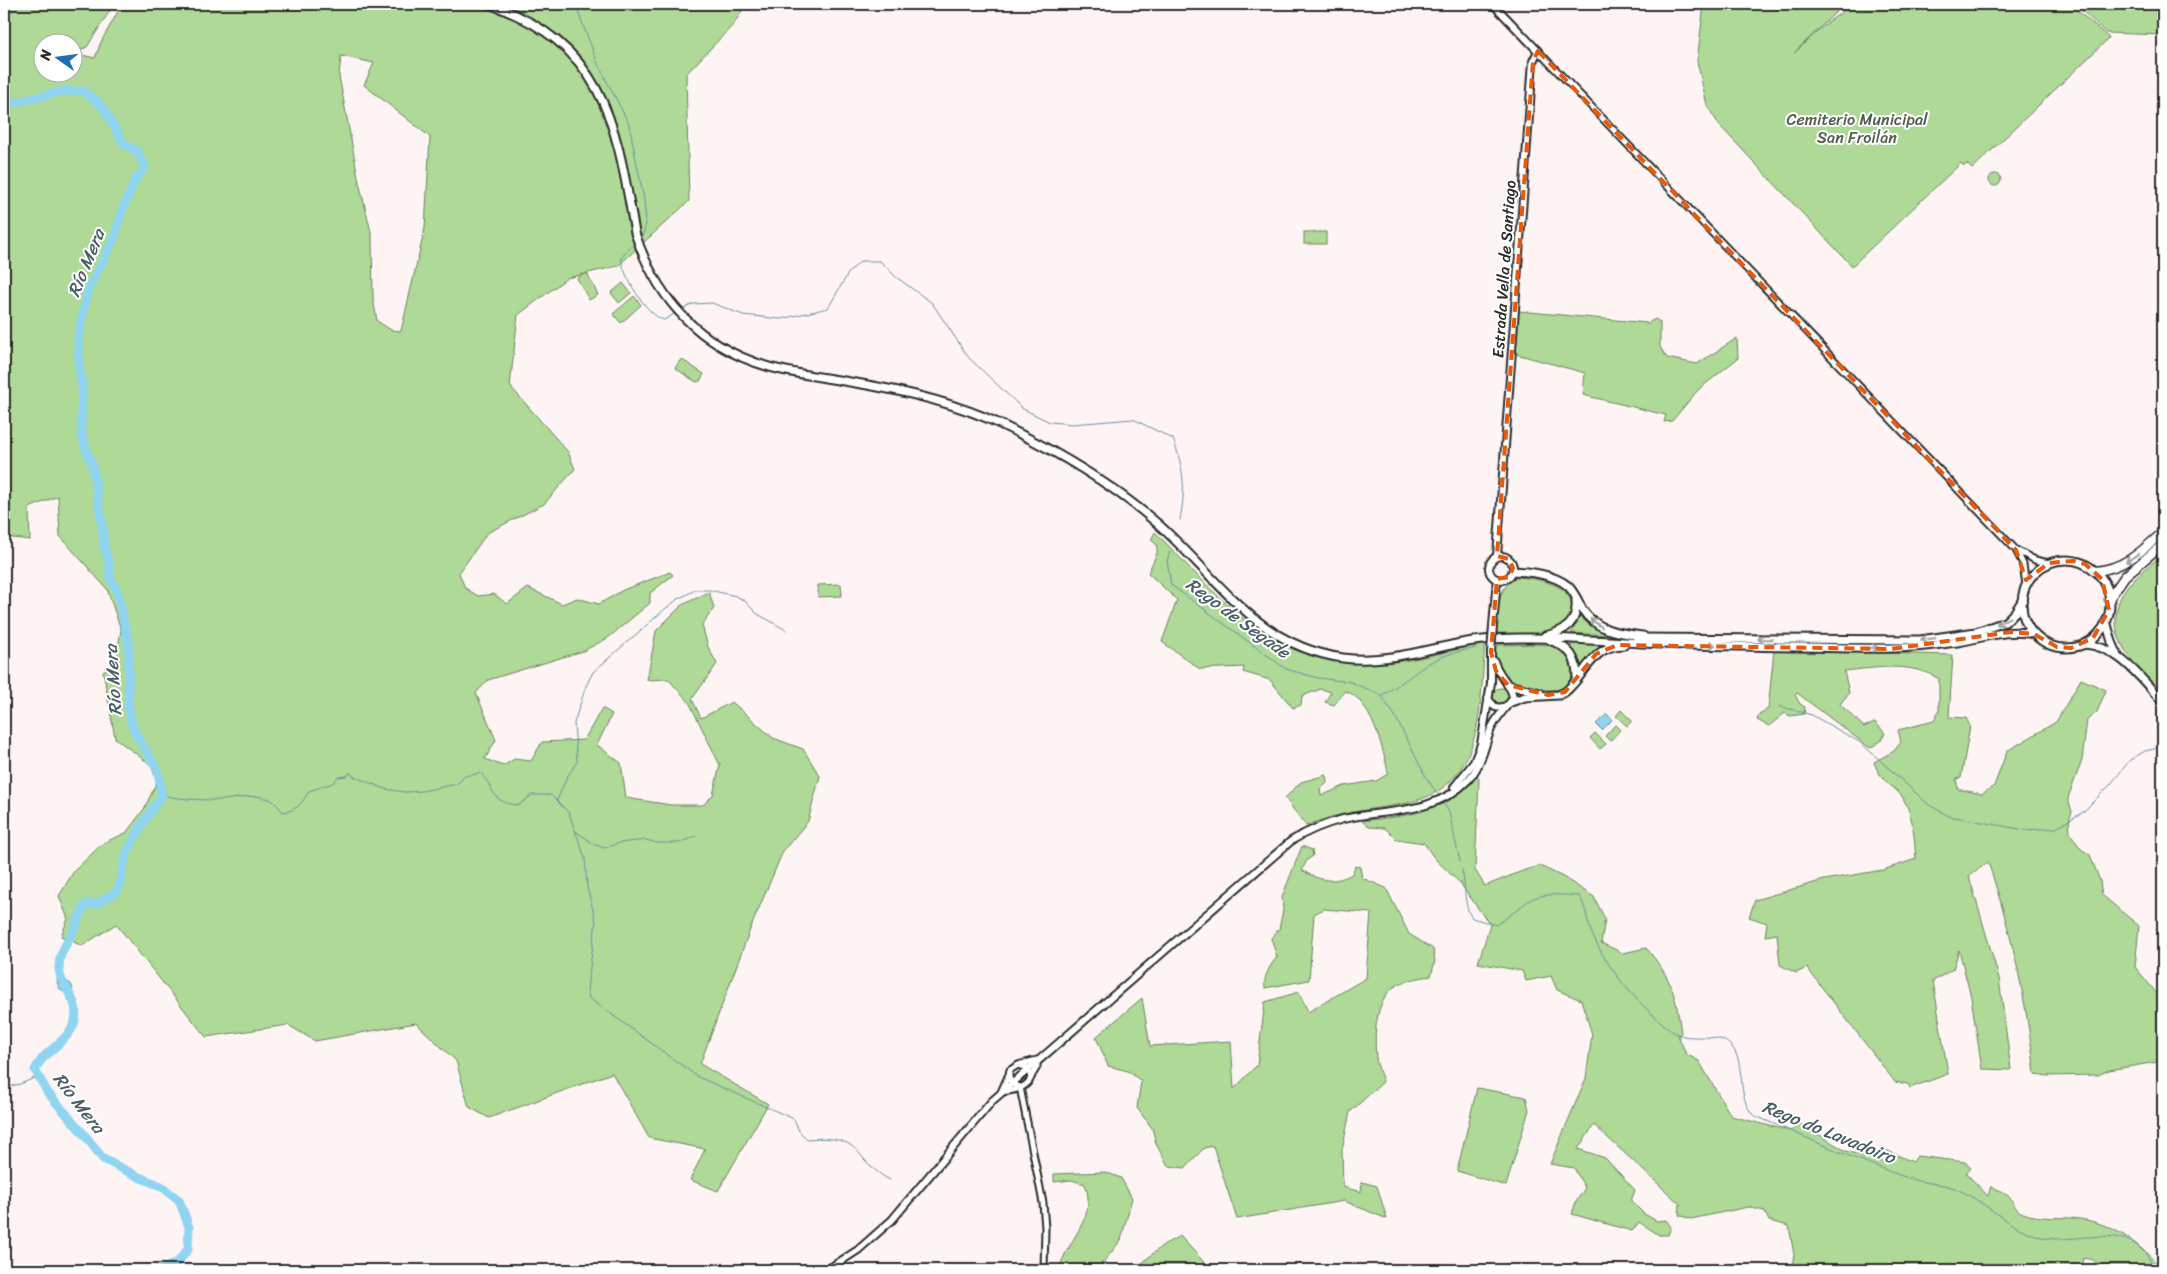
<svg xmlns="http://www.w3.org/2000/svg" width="2167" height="1274" font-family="Sriracha,sans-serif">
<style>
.green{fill:#aed997;stroke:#6c8261;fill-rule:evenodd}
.water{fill:#8fd5f1;stroke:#6791a2}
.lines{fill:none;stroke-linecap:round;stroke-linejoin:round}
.stream{stroke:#6791a2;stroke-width:1}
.river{stroke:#8fd5f1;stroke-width:9}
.tertiary-casing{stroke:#2b2b2b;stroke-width:9}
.secondary-casing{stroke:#2b2b2b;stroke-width:10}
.trunk-casing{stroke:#2b2b2b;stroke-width:11}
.motorway-casing{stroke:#2b2b2b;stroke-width:11}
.tertiary{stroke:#fff;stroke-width:5}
.secondary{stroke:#fff;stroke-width:6}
.trunk{stroke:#fff;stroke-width:7}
.motorway{stroke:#fff;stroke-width:8}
.secondary-bridge-casing{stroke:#2b2b2b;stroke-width:10;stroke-linecap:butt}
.secondary-bridge{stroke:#fff;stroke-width:6}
.oneway{stroke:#a0a0a0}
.marked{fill:none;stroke:#e8590c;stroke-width:4;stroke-dasharray:10 6;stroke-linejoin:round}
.labels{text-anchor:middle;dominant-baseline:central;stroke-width:4;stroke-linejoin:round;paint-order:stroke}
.park-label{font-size:16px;fill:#525f4b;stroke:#fff}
.street-label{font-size:16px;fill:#2b2b2b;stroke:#fff}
.water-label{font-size:18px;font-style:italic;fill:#495e66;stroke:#fff}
</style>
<rect width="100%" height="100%" fill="#fef4f4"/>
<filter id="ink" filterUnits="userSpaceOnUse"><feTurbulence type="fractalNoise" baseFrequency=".02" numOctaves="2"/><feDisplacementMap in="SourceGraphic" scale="10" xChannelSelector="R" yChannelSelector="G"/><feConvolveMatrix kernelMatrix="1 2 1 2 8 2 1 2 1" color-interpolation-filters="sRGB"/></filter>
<g filter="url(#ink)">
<g class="green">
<path d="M4,4H114L87,47L73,53L95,58L101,42L122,4H746L734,24L686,74L689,201L618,266L567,278L518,315L510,386L568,452L575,469L544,504L487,533L459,573L465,588L478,596L494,594L507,604L528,588L562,604L577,598L599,604L623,590L670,572L673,575L650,593V603L608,638L583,651L488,680L476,693L496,740L485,759L503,766L514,759L531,761L542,742L584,740L602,708L612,714L597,745L621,763L626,798L671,805H703L713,795L720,765L689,702L668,679L647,680L656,631L682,605L709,592L714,608L702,625L708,647L717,664L692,699L701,718L732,702L773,738L803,749L820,776L808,821L783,851L751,927L700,1064L768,1104L718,1191L690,1180L705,1149L649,1138L612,1073L489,1118L469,1107L456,1061L416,1023L315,1041L288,1025L206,1037L116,924L82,946L61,936L68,919L59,896L74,871L103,843L126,833L144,809L157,782L151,765L115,738L103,671L115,664L121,630L107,589L60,536L58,496L29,508L30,540L4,537ZM42,42H72V72H42ZM341,56L374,63L364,85L430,137L425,228L401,331L391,330L377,321L373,298L372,236L359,182L339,76Z"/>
<polygon points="1704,4 1844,4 1794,53 1828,22 1853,4 2070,4 2109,38 1972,169 1967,164 1964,166 1961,163 1852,266 1719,125 1707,105 1697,61"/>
<polygon points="2075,4 2163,4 2163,35 2106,33"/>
<circle cx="1995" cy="180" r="6"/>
<rect x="1304" y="232" width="22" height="12"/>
<polygon points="587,273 598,295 589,300 577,278"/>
<polygon points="623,283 631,293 619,303 611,293"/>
<polygon points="634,296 641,305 621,323 613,314"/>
<polygon points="1519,311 1648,323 1655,319 1660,322 1660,347 1667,358 1697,364 1737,338 1738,358 1698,390 1672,421 1664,422 1666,415 1583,395 1585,373 1516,354"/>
<polygon points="681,359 704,374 700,381 696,382 675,368"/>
<path d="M1155,532C1224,601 1275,672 1384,663C1418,661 1451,649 1485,644C1479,710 1485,790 1402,804C1369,810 1337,812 1306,826L1285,798L1301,782L1326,775L1327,783L1320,789L1321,796L1344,786L1376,781L1388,774C1385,752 1369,696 1345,691L1334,705L1325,702L1331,692L1321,689L1302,696L1301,705L1293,708L1270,680L1243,672L1244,667L1200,669L1162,642L1177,600L1148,573L1157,553V545L1151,540Z"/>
<path d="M2163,553V692C2140,670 2109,644 2117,608C2119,600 2123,591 2129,584C2139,573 2152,564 2163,553Z"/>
<path d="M1518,577C1538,579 1575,583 1572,613C1571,620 1565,627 1558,630C1545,636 1512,633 1497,633C1498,610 1495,588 1518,577Z"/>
<polygon points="841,584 842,596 818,597 818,585"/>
<polygon points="1582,613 1591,625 1607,635 1571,633"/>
<polygon points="1571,643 1600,644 1602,647 1582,665 1571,647"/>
<path d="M1539,644C1559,646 1574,654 1572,676C1569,681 1567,685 1562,688C1551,693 1513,687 1505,678C1496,670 1495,656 1495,645Z"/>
<path d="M1774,650L1953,655L1949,717L1966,718L1970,726L1961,778L1956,779L1958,789L1982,794L1994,786L2007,751L2056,722L2081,679L2106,690L2097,712L2087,720L2082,760L2068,798L2072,812L2069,820L2070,833L2081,849L2090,855L2100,881L2102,895L2139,926L2135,967L2163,1001V1061L2109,1070L2098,1075L2048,1076L2035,1074C2026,1000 2012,933 1988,862L1969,876L1999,978L2011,1070L1982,1069L1971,997L1959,950L1953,969L1933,981L1948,1074L1910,1088L1908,1084L1895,1082L1807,968L1796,973L1780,965L1777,934L1765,936L1767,923L1749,917L1755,900L1824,880L1883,870L1916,859C1914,837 1914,817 1903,798C1894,785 1881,783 1874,762L1894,751L1901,742L1898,730L1934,721L1939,711V679C1910,661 1877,668 1844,671L1849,693L1840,704L1864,727L1875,722L1885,733L1881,741L1870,748L1797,693L1795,695L1800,704L1805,707L1804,714L1790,716L1785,713L1769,726L1757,720L1759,714L1768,709Z"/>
<circle cx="1501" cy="696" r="8"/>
<polygon points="1621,710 1632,721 1627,726 1616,716"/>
<polygon points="1615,725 1620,730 1610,741 1605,736"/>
<polygon points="1595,733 1606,744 1600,749 1590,738"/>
<path d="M1475,767L1479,780L1475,870L1485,886L1525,870L1540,866L1563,877L1594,897L1605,919L1601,943L1623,953L1646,948C1672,978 1676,995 1681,1033L1678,1035L1686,1054L1699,1061L1731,1116L1790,1131L1801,1124L1846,1151L1886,1163L1881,1148L1913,1162L1917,1156L1965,1162L1971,1167L1966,1173L1988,1196L1991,1186C1997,1189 2003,1192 2008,1196C2014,1201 2014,1210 2023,1213C2041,1220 2061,1216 2080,1219C2116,1224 2140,1245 2163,1270H2104L2093,1260L2083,1258L2081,1268L2083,1270H1791L1794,1255L1789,1226L1769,1221L1764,1211L1748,1207L1691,1219L1679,1215L1680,1204L1594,1125L1578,1149L1605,1158L1635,1190L1631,1201L1644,1214L1657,1221L1666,1220L1671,1227L1668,1235H1659L1639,1222L1632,1231L1572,1214L1576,1202L1585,1188L1574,1168L1550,1164L1586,1078L1592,1034L1581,1000L1557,990L1551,976L1526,981L1522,971L1478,963L1490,925L1460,883L1435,859L1424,843L1396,839L1385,828L1369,827L1362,821C1391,817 1427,816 1450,797C1460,789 1467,777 1475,767Z"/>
<path d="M1302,846L1312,850L1313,856L1307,860L1302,870C1319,881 1334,884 1352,874L1355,866L1360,867L1362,878L1386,888L1409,934L1433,949L1435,961L1431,976C1419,978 1404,980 1394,987C1375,1000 1374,1036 1376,1056C1376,1065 1381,1074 1383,1082L1350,1112L1342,1150L1343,1187L1361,1192L1362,1182L1377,1186L1387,1219L1344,1201L1237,1219L1213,1146L1204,1148L1185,1168L1168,1166L1156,1144L1152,1128L1137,1108L1141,1081L1128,1071L1108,1066L1096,1037L1142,998L1150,1046L1231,1041L1234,1089L1257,1065L1265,1002L1299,992L1308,1012L1366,978L1371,913L1324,909L1314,914L1309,980L1265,988C1263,976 1270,966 1277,957L1271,938L1279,929L1283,910L1282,897Z"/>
<polygon points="1477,1088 1526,1097 1529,1110 1506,1186 1457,1171"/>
<path d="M1105,1172L1121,1178L1132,1198L1121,1240L1097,1270H1059C1066,1241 1098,1218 1085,1184L1071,1180L1054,1182V1174Z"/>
<polygon points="1180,1236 1211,1270 1134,1270 1163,1245"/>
</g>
<g class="water">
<polygon points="1607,714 1612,720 1602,730 1596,724"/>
<path d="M57,975L71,984L73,989L64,992C57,988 57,982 57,975Z"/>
</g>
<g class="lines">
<g class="stream">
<polyline points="575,4 598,64 629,124 644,200 646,223 643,235 640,238"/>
<path d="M635,242L621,258C623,275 646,315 664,320L676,313"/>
<path d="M682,310L693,304L712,303L743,315L781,319L828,308L849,272L861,261H880L896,277L932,303L969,358L1023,409L1050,422L1073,424L1133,419L1173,439C1184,469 1186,489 1180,520"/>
<polyline points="1170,552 1167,561 1171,585 1286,669 1318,678 1351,682 1381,695 1395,716 1426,777 1439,796"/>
<path d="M1382,695C1400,686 1414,672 1431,662C1445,654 1461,651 1476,648"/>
<polyline points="1779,706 1812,715 1861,743 1929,805 1949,816 2025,830 2056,828 2083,812 2110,785 2130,760 2145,751 2163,747"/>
<path d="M162,795C178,799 200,800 216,800C233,801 253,792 269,799C274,801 279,807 283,812C298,810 302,803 309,791L333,783L338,777L347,776L350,772L353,776L385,789L405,792L422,791L457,784L465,776L481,773C495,790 492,804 519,805L532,795H551L569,813L585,858L587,887L596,921L587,990L589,998L698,1077L794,1119L799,1131L807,1139C867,1134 850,1159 890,1180"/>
<polyline points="557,800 567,777 577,762 574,723 586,686 593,672 665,609 678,599 695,590 709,590 736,596 745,601 756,613 786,630"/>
<polyline points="1442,801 1449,812 1460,862"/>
<polyline points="573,829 595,845 605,848 619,843 646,840 657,843 679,843 696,836"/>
<path d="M1462,870C1466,886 1463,905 1472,918L1496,925C1508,918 1517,909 1528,901C1542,892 1563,895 1579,896C1587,908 1586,919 1591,931C1606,969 1640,1006 1672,1031C1689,1044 1717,1029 1732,1047C1746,1064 1736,1096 1753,1115C1805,1137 1858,1161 1911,1179C1926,1184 1946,1183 1959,1190C1989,1204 2008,1228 2041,1237C2075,1245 2117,1223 2143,1251C2148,1256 2152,1264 2156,1270"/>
<polyline points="4,1088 20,1084 37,1077"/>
</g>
<path class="river" d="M4,103L18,102L62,91H84L102,106L124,144L138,152L145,167L135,180L121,213L115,237L88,289L78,339L79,366L82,385L81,434L92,465L102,523L104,547L109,563L111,580L117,590L129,646L128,706L133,729L158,771L162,795L142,824L125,857L120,884L116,892L96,904H86C80,912 79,919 75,928C67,943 54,959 61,978C67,993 79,1002 75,1020C71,1041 43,1050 35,1070L48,1093L88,1139L103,1159L139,1177L161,1186L179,1200L189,1227L188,1249L178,1262L161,1270"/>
<defs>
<g id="tertiary">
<polyline points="1538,51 2016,550 2023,564 2026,585"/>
<polyline points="2016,550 2035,560 2049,563"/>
<polyline points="1021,1064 1037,1060 1037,1067 1031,1077"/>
<path d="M1009,1074L1001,1092C1012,1091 1026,1089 1031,1078L1028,1068L1018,1065L1010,1070C1007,1079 1011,1085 1020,1087"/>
<polyline points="1020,1087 1043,1203 1045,1228 1044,1270"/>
</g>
<g id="secondary">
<polyline points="1493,4 1538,51 1533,61 1497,556"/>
<circle cx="1501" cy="568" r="12"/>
<polyline points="1493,626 1497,579"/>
<path d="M1488,699L1495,707C1504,709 1510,705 1513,697C1512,686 1498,675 1494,661"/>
<polyline points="1454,787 1474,762 1481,744 1491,683 1491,652"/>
<path d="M827,1270L858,1250L892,1220L992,1101L1291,841C1307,831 1324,824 1343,819C1386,809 1435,815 1468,780C1482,765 1484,747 1491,729C1495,721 1500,714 1506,707"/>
</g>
<g id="trunk">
<path d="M489,4C606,45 616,125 635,233C656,298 699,346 766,366C793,374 822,377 850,382C900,390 954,402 1000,424C1056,451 1111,483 1158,524C1218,577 1256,646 1343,658C1389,664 1430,647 1474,641C1489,639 1505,638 1521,638C1568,637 1614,642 1661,644C1708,646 1755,646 1801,647C1832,647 1864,649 1895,648C1916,648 1936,645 1957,642C1983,638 2007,628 2034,634"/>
<circle cx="2066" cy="604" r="44"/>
<path d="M1513,571C1530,572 1554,574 1568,586C1575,593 1578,601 1582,609C1596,631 1619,633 1643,636"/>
<polyline points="2106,621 2112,642 2118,656"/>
<path d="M1545,636C1566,631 1578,623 1576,600"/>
<polyline points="1637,638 1920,640 1976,632 2005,622 2015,612 2022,601"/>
<path d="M1550,640C1569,648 1577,656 1577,678"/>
<path d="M2084,644C2119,646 2141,679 2163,702"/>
<polyline points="1508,685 1540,693"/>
<path d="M1511,702L1525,697L1559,695L1565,692C1586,675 1592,645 1624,645"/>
</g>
<g id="motorway">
<path d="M2095,571C2124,569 2142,551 2163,532"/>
<polyline points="2109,599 2125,576 2163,544"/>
</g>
</defs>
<use href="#tertiary" class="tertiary-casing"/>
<use href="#secondary" class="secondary-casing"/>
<use href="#trunk" class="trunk-casing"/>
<use href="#motorway" class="motorway-casing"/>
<use href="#tertiary" class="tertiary"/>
<use href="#secondary" class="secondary"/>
<use href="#trunk" class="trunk"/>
<use href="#motorway" class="motorway"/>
<defs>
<polyline id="secondary-bridge" points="1491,652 1493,626"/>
</defs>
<use href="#secondary-bridge" class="secondary-bridge-casing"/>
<use href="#secondary-bridge" class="secondary-bridge"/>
</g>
<defs><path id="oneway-shaft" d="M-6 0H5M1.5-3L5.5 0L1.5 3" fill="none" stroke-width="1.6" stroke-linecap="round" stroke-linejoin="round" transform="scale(1.25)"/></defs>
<g class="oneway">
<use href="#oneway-shaft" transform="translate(2132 558) rotate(146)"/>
<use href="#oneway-shaft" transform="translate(2003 621) rotate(151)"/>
<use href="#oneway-shaft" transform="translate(1596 623) rotate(-144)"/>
<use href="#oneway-shaft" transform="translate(1765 639) rotate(-179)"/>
<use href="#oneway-shaft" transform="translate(1928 639) rotate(174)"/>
<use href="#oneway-shaft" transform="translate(1708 645) rotate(1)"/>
<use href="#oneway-shaft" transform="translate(1871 648) rotate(1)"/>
</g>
</g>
<path class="marked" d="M1538,51L2016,550L2026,580L2049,563L2073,561L2085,564L2102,579L2109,610L2093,638L2071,648L2057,647L2034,634L2011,632L1891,649L1617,645L1596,654L1565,692L1548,695L1508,685L1496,671L1491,652L1497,579L1509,577L1513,568L1509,559L1497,556L1533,61Z"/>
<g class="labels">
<g class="park-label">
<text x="1857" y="119">Cemiterio Municipal<tspan x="1857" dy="18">San Froilán</tspan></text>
</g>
<g class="street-label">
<text transform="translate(1504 269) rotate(-86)">Estrada Vella de Santiago</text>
</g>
<g class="water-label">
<text transform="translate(86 263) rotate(-68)">Río Mera</text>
<text transform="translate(1238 618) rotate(36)">Rego de Segade</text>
<text transform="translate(113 680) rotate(-94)">Río Mera</text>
<text transform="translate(79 1103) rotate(52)">Río Mera</text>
<text transform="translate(1829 1132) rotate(22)">Rego do Lavadoiro</text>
</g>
</g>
<rect width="2167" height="1274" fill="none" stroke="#fff" stroke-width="20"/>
<rect x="10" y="10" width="2147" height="1254" fill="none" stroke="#2b2b2b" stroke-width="2" filter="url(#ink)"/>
<g transform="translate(58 58) rotate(284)"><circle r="24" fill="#ffffff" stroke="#aaaaaa"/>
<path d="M0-4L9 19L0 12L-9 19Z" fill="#1f6fb2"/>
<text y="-8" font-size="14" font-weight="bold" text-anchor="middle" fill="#2b2b2b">N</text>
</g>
</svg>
